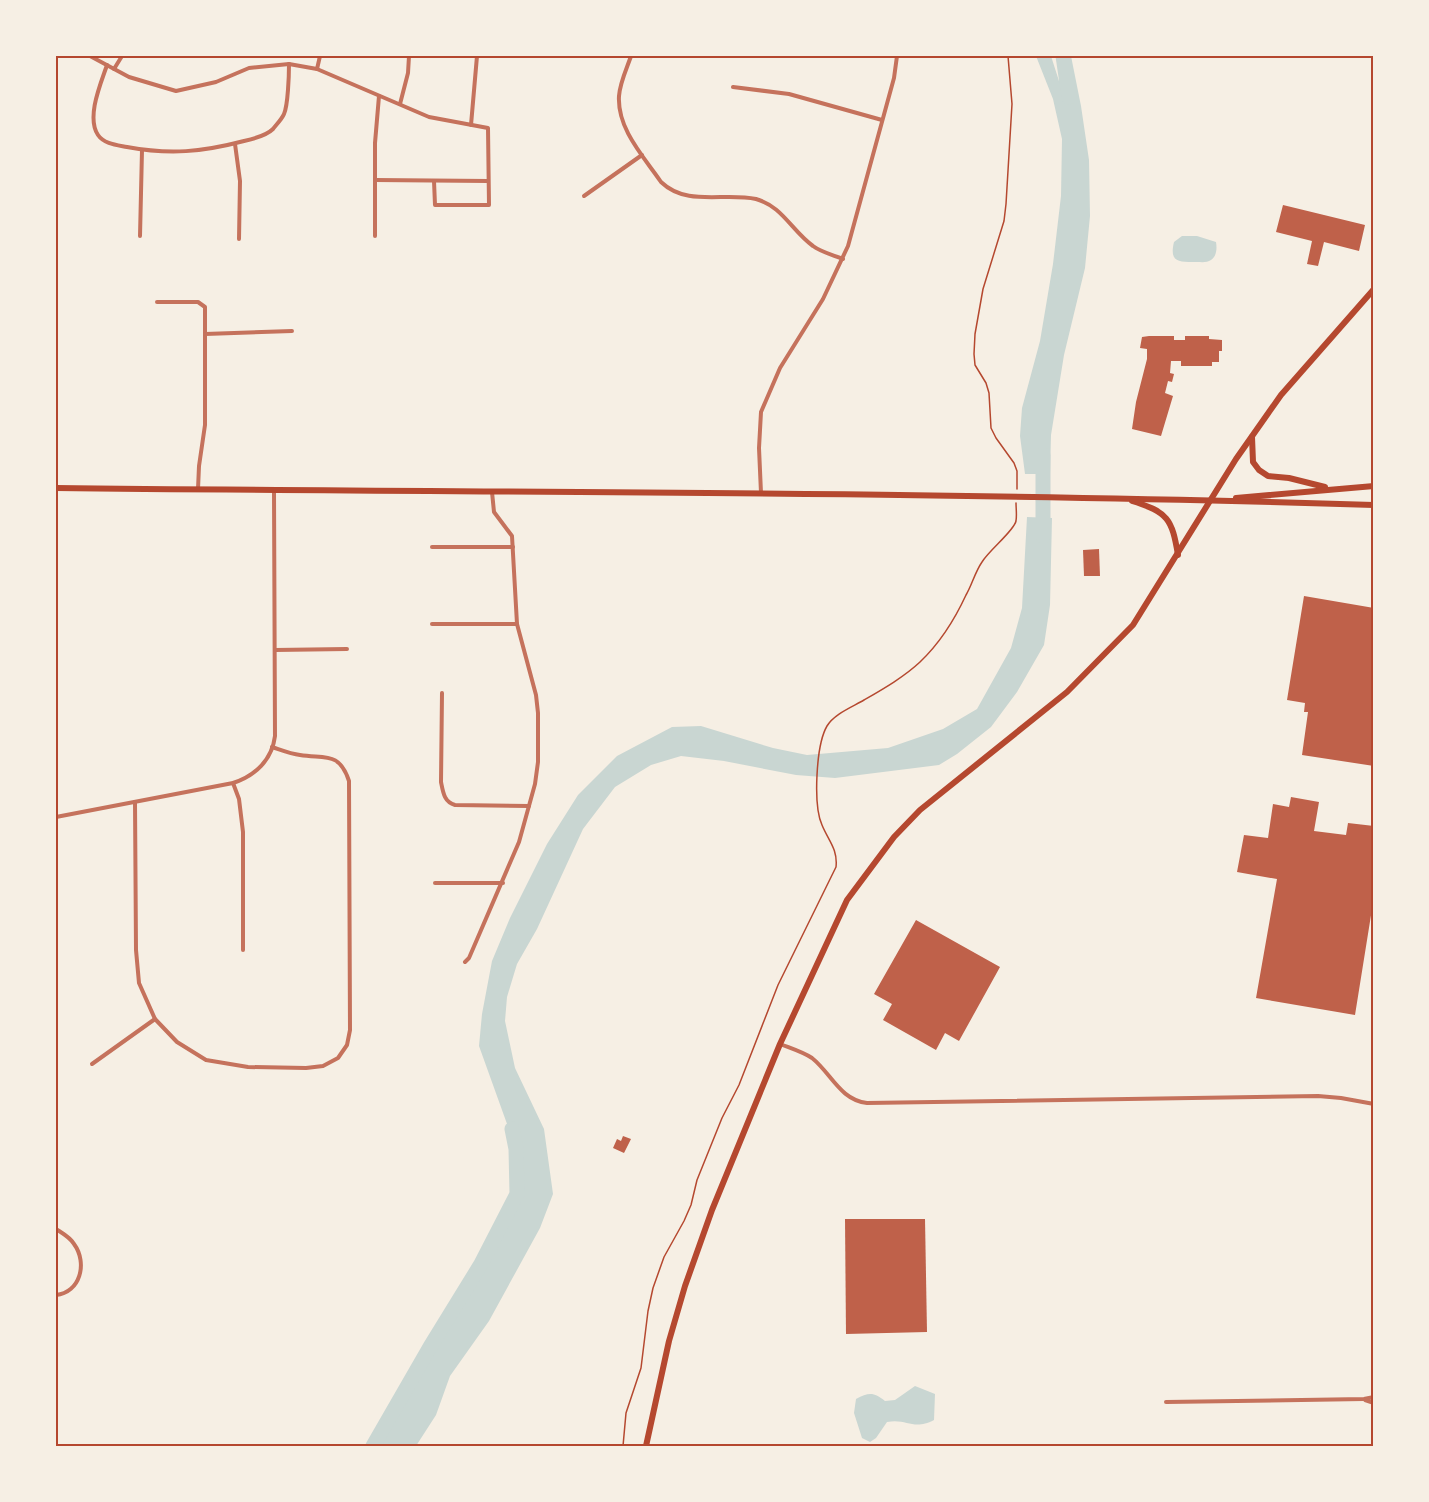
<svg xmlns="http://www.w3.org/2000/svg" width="1429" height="1502" font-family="'Crimson Pro',serif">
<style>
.water{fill:#c9d6d2}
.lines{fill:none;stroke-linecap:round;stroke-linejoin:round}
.river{stroke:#c9d6d2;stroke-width:15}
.building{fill:#bf614a}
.path{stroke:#b5482f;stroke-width:1.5}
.minor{stroke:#c5725c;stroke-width:4}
.primary{stroke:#b5482f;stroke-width:6}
.neatline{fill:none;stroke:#b5482f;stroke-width:2}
</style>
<rect width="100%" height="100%" fill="#f6efe4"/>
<g class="water">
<polygon points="1036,56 1051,56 1059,81 1064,81 1067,76 1065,56 1071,56 1081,106 1089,160 1090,216 1085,268 1064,355 1051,435 1050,474 1025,474 1020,436 1022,408 1040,341 1053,264 1061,196 1062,139 1053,99"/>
<path d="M1182,236H1197L1216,242C1217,248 1217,256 1211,260C1207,263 1201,262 1197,262C1179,262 1169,263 1174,242Z"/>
<polygon points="1027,517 1052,518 1050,605 1044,645 1017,692 991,727 957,754 939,765 835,778 796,775 724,761 681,756 651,765 615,787 583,829 537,929 517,964 507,997 505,1021 515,1068 544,1129 553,1194 540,1228 489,1321 450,1376 436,1415 416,1446 378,1446 424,1370 430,1347 481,1264 517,1194 516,1149 479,1046 482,1014 492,961 510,918 547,844 578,795 617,756 672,727 701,726 773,748 807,755 888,748 943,729 977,709 1011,648 1022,608"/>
<path d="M915,1386L935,1394L934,1420C913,1431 907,1418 887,1422L876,1438L870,1442L862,1438L854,1413L856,1399C869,1392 874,1392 885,1401L895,1400Z"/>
</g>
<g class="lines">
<g class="river">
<polyline points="1063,56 1069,97"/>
<polyline points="1043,536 1043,455"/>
<polyline points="373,1446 430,1347 481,1264 517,1194 516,1149 512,1129"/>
</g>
</g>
<g class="building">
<polygon points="1283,205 1365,225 1359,251 1324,242 1318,266 1307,264 1312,241 1276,232"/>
<polygon points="1149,336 1174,336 1174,340 1185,340 1185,336 1209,336 1209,339 1222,340 1222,351 1219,351 1219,362 1212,362 1212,366 1181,366 1181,361 1171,361 1170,373 1174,374 1172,382 1168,381 1165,393 1173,396 1161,436 1132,429 1136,402 1147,359 1147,349 1140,348 1142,337"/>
<polygon points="1099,549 1100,576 1084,576 1083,550"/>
<polygon points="1304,596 1374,608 1374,766 1302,755 1308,712 1304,712 1305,703 1287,700"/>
<polygon points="1291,797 1319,802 1314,831 1346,835 1348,823 1374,826 1374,909 1372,909 1355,1015 1256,998 1277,879 1237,872 1244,835 1268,838 1273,804 1289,807"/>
<polygon points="916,920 1000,967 959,1041 945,1033 936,1050 883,1020 892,1004 874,994"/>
<polygon points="623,1136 631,1139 624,1153 613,1148 617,1139 621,1141"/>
<polygon points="845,1219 925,1219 927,1332 846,1334"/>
</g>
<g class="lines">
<g class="path">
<polyline points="1008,56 1012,104 1006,204 1004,221 983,289 975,334 974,354 975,365 986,383 989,393 991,428 996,438 1014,463 1017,471 1017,489"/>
<path d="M623,1446L626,1413L641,1368L648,1311L653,1288L664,1257L684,1221L691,1205L697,1180L722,1118L739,1085L778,985L836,867C838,849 828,840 822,825C813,805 816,745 827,726C834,714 852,707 864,700C883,689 904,677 920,662C941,642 954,621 966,595C972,585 975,572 982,562C989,550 1014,531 1016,521C1017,515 1016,508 1016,503"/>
</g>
<g class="minor">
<polyline points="90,56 129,77 176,91 216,82 249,68 289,64 317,69 429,117 488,128 489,205 435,205 434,181"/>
<path d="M631,56C627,68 620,82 619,96C617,129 644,157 661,182C687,207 724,192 756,199C782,206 792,231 813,246C821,252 833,255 843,259"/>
<path d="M107,65C101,83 86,117 98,135C104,144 117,145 127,147C170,155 202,152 244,141C253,139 266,136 273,129C276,125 282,119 284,114C288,105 289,75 289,64"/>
<polyline points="114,69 122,56"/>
<polyline points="317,69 320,56"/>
<polyline points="733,87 789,94 882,120"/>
<polyline points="400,104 408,73 409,56"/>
<polyline points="471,125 477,56"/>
<polyline points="235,144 240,181 239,239"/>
<polyline points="375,180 488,181"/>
<polyline points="584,196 642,155"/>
<polyline points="140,236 142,150"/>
<polyline points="375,236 375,143 379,96"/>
<polyline points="157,302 198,302 205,307 205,425 199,466 198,489"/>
<polyline points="205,334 292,331"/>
<polyline points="761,493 759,448 761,412 780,368 823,299 848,246 894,78 897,56"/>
<polyline points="432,547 513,547"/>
<polyline points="432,624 517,624"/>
<polyline points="275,650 347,649"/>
<path d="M442,693L441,782C443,792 444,802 455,805L529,806"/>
<polyline points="233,783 239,799 243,832 243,950"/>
<path d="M135,802L136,950L139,983L155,1019L177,1042L206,1060L248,1067L306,1068L323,1066L338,1058L347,1045L350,1030L349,781C339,751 325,759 300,755C291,754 281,750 272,747"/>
<path d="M56,817L233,783C255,776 272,760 275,736L274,491"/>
<polyline points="435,883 503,883"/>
<polyline points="465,962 469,958 519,842 535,784 538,762 538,713 536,695 517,624 512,536 494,512 492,492"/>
<path d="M780,1044C790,1048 803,1052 812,1058C831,1073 840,1100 867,1103L1318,1096L1341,1098L1374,1104"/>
<polyline points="92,1064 155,1019"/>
<path d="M56,1229C62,1233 70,1237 74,1244C88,1263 80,1293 56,1295"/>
<polyline points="1365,1400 1374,1403"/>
<polyline points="1166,1402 1364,1399 1374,1397"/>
</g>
<g class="primary">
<polyline points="1252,437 1253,462 1259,470 1268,476 1289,478 1325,487"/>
<path d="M56,488C495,493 934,491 1374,505"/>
<polyline points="1236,498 1374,486"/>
<path d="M1132,501C1168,512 1172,519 1178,555"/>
<polyline points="646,1446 669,1341 685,1286 712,1210 780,1044 847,900 894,837 920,810 1067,692 1133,625 1236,459 1281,395 1374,289"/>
</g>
</g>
<rect width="1429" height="1502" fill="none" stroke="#f6efe4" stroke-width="114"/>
<rect x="57" y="57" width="1315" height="1388" class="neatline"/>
</svg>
